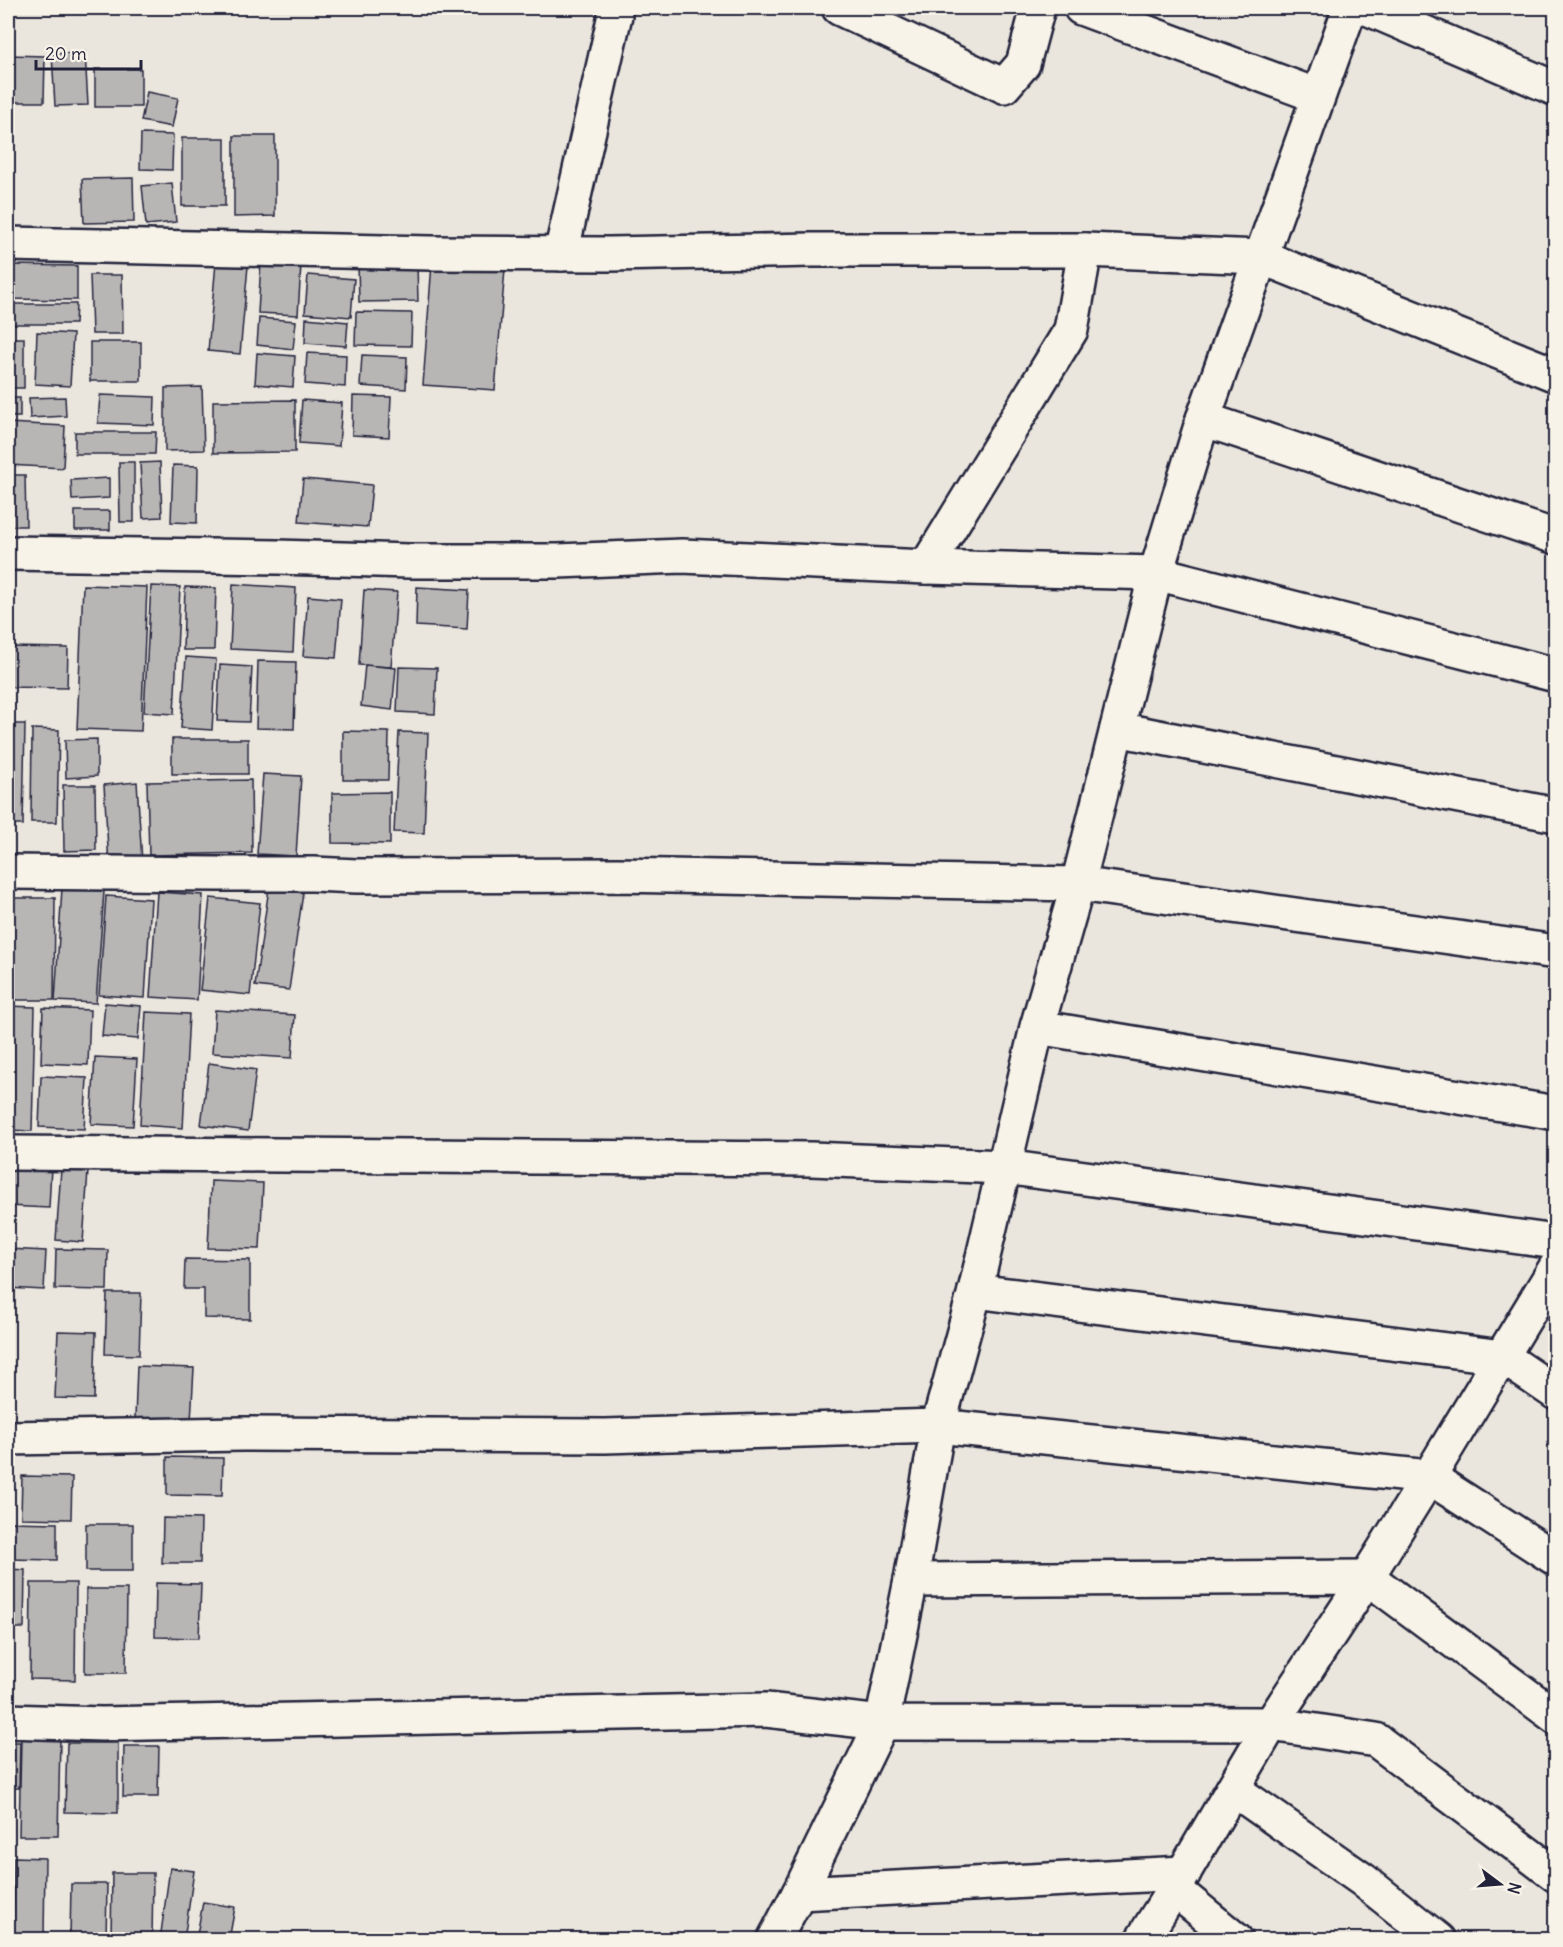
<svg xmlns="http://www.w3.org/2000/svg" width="1563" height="1947" font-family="Delius,sans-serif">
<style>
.building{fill:#b8b6b5;stroke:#22223b;stroke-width:1.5}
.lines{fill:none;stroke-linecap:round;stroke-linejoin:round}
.street-casing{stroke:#22223b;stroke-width:38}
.secondary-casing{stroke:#22223b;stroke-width:38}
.street{stroke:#f7f3e8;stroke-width:33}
.secondary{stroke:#f7f3e8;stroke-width:33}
</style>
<rect width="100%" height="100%" fill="#eae6de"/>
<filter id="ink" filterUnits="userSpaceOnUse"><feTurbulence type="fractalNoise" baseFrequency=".0167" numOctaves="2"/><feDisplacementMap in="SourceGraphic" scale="12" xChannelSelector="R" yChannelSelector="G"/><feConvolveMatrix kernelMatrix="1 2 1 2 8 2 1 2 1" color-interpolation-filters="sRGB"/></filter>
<g filter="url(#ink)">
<g class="building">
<polygon points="85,52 88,105 55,106 52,54"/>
<polygon points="8,55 45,56 44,102 8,102"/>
<rect x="95" y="69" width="46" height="38"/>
<polygon points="147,92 178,98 172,127 141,121"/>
<polygon points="141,134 173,135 172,170 140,169"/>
<polygon points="234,136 275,136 275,216 234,217"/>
<rect x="182" y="138" width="43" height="68"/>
<polygon points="133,178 134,222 84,223 82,179"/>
<polygon points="172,183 176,222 146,225 142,186"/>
<polygon points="261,262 301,264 298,315 258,313"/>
<polygon points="216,263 248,266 240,354 208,351"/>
<polygon points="432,263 505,269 495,390 423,385"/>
<polygon points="417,264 418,301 359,302 358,265"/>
<polygon points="8,265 77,266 77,300 8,299"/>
<polygon points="90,275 122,275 123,334 92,334"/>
<polygon points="308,275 354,279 351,317 305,313"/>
<polygon points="8,304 76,304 75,324 8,324"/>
<polygon points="356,312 412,313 411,346 355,345"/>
<polygon points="259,318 296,321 293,349 257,345"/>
<polygon points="306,318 348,322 346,346 305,343"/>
<polygon points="37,332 73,334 70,386 35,384"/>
<rect x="8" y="338" width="16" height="50"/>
<rect x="90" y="342" width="51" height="39"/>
<polygon points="257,353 295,356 293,387 255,384"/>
<polygon points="307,353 346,355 345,387 305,384"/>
<polygon points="362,355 407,357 406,389 360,386"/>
<polygon points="202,387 204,450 165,451 165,388"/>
<polygon points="100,395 155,397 154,425 98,423"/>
<polygon points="353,396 391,397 389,437 352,435"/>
<polygon points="65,397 66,416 30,418 29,398"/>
<rect x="8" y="398" width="12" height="19"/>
<polygon points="295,400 295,452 213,453 213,401"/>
<polygon points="302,400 342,403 339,446 299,443"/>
<polygon points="8,423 65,426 63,468 8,465"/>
<polygon points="75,432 156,432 155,454 75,454"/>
<polygon points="119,462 134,462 134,522 120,522"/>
<polygon points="160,462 162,517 143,518 140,463"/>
<polygon points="173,465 198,466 197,523 171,522"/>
<polygon points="8,475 25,475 26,526 8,526"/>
<polygon points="109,478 109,498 72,500 71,480"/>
<polygon points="303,479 372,485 368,527 299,522"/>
<rect x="75" y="511" width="35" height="19"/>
<polygon points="233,584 296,588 293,652 230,649"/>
<polygon points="83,585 147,587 141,731 77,729"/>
<polygon points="151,586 180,587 174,714 144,712"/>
<polygon points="185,587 216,588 214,650 183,650"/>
<polygon points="417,587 469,590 467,629 416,626"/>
<polygon points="364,590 397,592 391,667 359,665"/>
<polygon points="308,596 341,599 336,658 303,656"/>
<polygon points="8,647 68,648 67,688 8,687"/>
<polygon points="186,657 216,659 212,730 181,728"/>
<polygon points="258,661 296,662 294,729 256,728"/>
<polygon points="220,665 252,667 249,722 217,721"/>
<polygon points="365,665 396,668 392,710 361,706"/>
<polygon points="399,667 437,668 435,714 397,712"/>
<polygon points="8,724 25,724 23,825 8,825"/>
<polygon points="32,729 59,730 57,822 31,822"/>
<polygon points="343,731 389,732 388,780 343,780"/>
<polygon points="399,732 428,733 424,833 394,832"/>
<polygon points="97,739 97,776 66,778 65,740"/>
<rect x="172" y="739" width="76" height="35"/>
<polygon points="263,774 301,776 296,856 257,854"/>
<polygon points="251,780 252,853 149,855 147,782"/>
<polygon points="137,782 142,862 109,864 104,785"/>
<polygon points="63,785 95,785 96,850 64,851"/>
<polygon points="390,792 390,844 332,843 332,793"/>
<polygon points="62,888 104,891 96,1003 55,1001"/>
<polygon points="269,888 303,893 289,990 255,986"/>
<polygon points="157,892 203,895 197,1000 150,997"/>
<polygon points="106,896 151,899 145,998 99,995"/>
<polygon points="8,898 55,898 54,1000 8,1000"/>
<polygon points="210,898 260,903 250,995 200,990"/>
<polygon points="105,1003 141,1006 138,1039 102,1036"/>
<polygon points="8,1006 35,1007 32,1131 8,1130"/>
<polygon points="43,1008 90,1010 88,1065 41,1063"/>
<polygon points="215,1010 295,1015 292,1058 212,1053"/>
<polygon points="146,1012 189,1014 183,1128 140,1125"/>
<polygon points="95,1057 137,1059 133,1126 91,1124"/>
<polygon points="209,1063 256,1070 248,1131 201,1125"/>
<polygon points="41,1076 87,1078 84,1129 39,1127"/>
<polygon points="8,1165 51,1167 49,1208 8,1206"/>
<polygon points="61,1169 88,1171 83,1242 56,1240"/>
<polygon points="211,1181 263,1183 260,1249 208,1248"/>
<polygon points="8,1249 46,1251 44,1290 8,1288"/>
<polygon points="56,1249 108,1250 107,1290 55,1289"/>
<polygon points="185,1259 250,1260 250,1319 204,1318 204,1289 184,1289"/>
<polygon points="107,1293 141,1293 139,1355 105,1354"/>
<polygon points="58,1331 96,1332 94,1399 55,1398"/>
<polygon points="137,1366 194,1368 191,1421 135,1419"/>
<polygon points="167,1457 223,1458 222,1496 167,1495"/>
<polygon points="8,1462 10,1462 10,1511 8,1510"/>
<polygon points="22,1476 72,1477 71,1519 21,1518"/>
<polygon points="163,1518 201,1519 200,1563 162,1563"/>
<polygon points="8,1522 57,1523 57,1560 8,1559"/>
<rect x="86" y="1524" width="47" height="47"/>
<polygon points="8,1569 25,1570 24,1628 8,1628"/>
<polygon points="31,1583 76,1583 75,1680 30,1679"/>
<polygon points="156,1583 201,1584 199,1638 155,1637"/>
<polygon points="86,1589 127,1589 126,1673 85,1673"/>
<polygon points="21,1738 60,1739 58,1836 19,1836"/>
<polygon points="8,1742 20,1742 19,1788 8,1788"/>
<polygon points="67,1743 118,1743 118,1813 65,1812"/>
<polygon points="124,1746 159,1746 158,1797 123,1797"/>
<polygon points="8,1853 10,1853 9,1903 8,1903"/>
<polygon points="14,1857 45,1858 44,1940 13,1940"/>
<polygon points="170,1868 194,1871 184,1940 160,1940"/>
<polygon points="112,1873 153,1873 152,1940 111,1940"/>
<polygon points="71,1884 107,1884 106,1940 70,1940"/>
<polygon points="203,1902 235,1907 229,1940 196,1940"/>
</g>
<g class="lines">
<defs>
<g id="street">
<polyline points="839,8 1004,86 1023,64 1038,8"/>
<polyline points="1081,8 1318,96"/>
<polyline points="1367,8 1556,89"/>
<polyline points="8,244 431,253 610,254 812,250 1085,250 1261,257 1556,375"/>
<polyline points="561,254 615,15"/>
<polyline points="1203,419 1556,537"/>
<polyline points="8,553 277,557 409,561 558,561 682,556 926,567 1071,330 1085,250"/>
<polyline points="926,567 1156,573 1556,675"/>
<polyline points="1117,729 1556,815"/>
<polyline points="8,872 216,874 313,874 357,876 618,875 1078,884 1556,952"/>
<polyline points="1037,1027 1556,1113"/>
<polyline points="8,1153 811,1159 1004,1167 1556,1242"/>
<polyline points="975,1291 1503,1357 1556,1393"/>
<polyline points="8,1438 242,1434 605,1436 938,1426 1429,1477 1556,1559"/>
<polyline points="911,1580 1367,1577 1556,1717"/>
<polyline points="8,1721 102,1724 766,1710 882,1723 1271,1724 1376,1740 1556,1875"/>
<polyline points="1233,1789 1363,1880 1438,1940"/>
<polyline points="1174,1889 1236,1940"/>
<polyline points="799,1893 1184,1873"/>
<polyline points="1142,1940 1174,1889 1271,1724 1360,1588 1429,1477 1556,1267"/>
</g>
<polyline id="secondary" points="774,1940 799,1893 882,1723 911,1580 938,1426 975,1291 1037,1027 1078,884 1156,573 1203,419 1350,8"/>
</defs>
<use href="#street" class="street-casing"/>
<use href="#secondary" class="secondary-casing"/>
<use href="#street" class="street"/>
<use href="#secondary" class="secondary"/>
</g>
</g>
<rect width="1563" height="1947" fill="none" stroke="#f7f3e8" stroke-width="30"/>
<rect x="15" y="15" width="1533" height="1917" fill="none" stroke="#22223b" stroke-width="2" filter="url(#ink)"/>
<g transform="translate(1500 1884) rotate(106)" stroke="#f7f3e8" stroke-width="4.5" paint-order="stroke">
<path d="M0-4.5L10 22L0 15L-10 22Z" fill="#22223b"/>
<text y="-9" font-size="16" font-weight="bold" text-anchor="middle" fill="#22223b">N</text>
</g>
<path d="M36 60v9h105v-9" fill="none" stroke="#22223b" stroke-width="3"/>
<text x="45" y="60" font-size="18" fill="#22223b" stroke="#f7f3e8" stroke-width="4.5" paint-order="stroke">20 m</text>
</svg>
